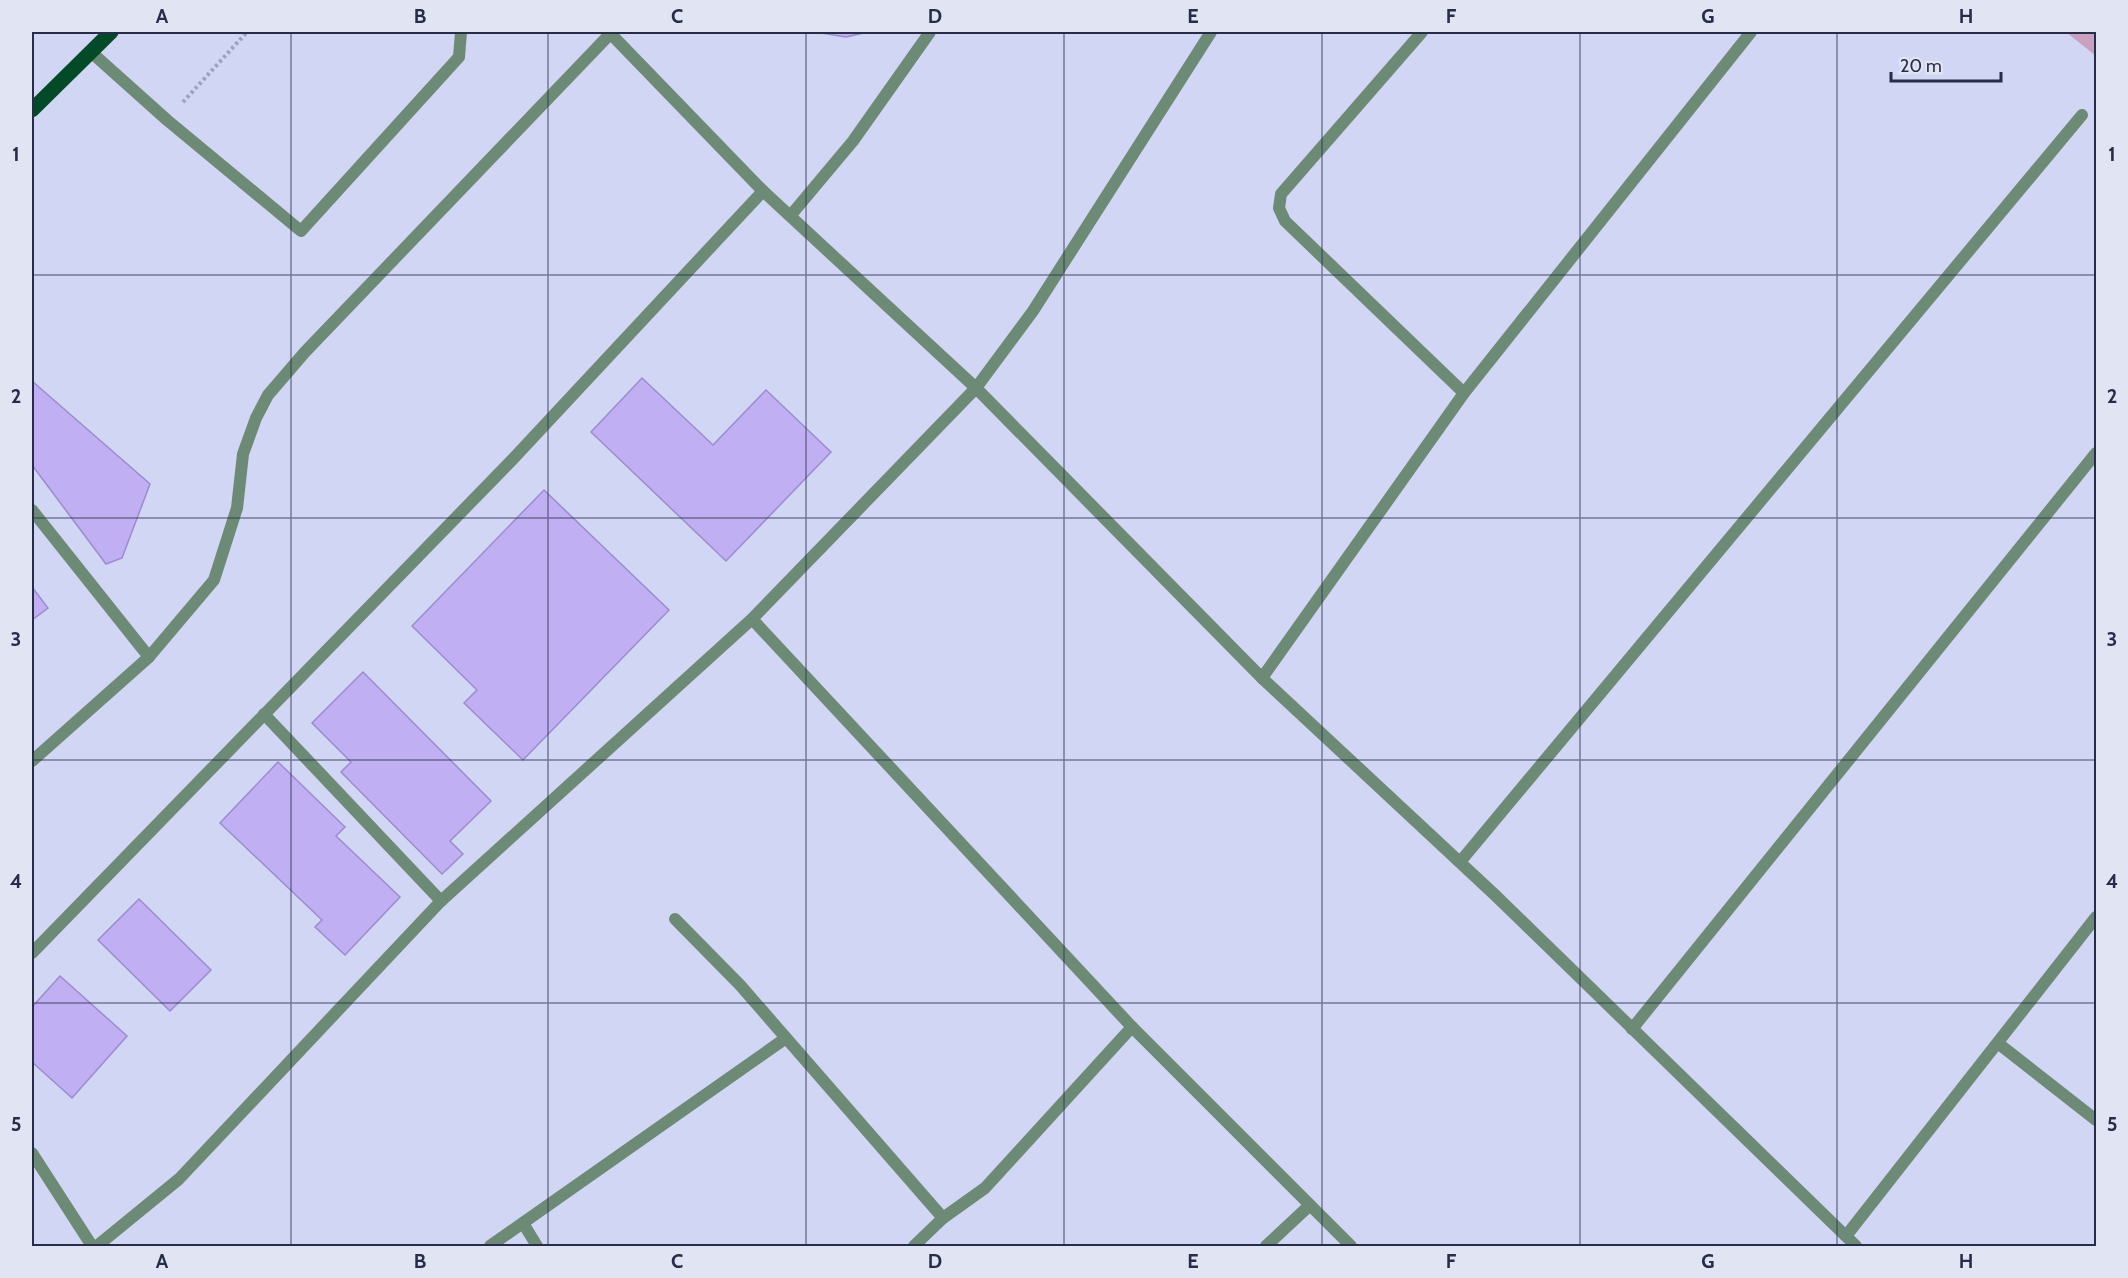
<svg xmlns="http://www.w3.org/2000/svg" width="2128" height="1278" font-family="Cabin,sans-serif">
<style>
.green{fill:#c9a1bf}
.building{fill:#c0aff2;stroke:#9d8bd0;stroke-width:1.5}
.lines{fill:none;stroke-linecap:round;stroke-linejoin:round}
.path{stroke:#9da2bf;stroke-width:4;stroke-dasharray:3 3;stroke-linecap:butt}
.service{stroke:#6c8a76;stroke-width:12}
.minor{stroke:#6c8a76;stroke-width:12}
.tertiary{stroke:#6c8a76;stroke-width:12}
.primary{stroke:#044a29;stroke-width:15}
.grid{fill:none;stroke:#272c48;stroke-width:1.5;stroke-opacity:0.55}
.neatline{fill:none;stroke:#272c48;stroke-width:2}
.grid-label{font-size:20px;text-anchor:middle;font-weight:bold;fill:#272c48}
</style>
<rect width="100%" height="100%" fill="#d0d6f3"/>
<polygon class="green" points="2066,32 2096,32 2096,56"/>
<g class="building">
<polygon points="815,32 868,32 846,37"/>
<polygon points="642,378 713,445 766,390 831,452 726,561 591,432"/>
<polygon points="32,381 150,484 122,558 106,564 32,465"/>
<polygon points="544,490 669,610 523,760 464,703 477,690 412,626"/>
<polygon points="32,587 48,608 32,620"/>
<polygon points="363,672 491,801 450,841 463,854 442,874 341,772 351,762 312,723"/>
<polygon points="278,762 345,827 336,836 400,897 345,955 315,927 322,920 220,823"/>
<polygon points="139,899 211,970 170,1011 98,940"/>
<polygon points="60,976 127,1036 72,1098 32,1062 32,1007"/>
</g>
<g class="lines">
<polyline class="path" points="183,102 247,32"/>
<g class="service">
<polyline points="91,52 167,120 301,231 459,57 461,32"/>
<polyline points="32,510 149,657"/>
</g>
<g class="minor">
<polyline points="609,32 763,191 976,388 1262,678 1495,895 1856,1246"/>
<polyline points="1422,32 1281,194 1279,208 1285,221 1464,393"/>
<polyline points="791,215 853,141 930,32"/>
<polyline points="752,619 1132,1027 1351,1246"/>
<polyline points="1262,678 1464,393 1751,32"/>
<polyline points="264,714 441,901"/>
<polyline points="32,761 149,657 214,580 237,508 243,454 256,418 268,395 305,352 611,33"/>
<polyline points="1460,862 2082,115"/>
<polyline points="675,919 740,985 943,1218 985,1188 1132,1027"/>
<polyline points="32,953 512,460 763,191"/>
<polyline points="1632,1029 2096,453"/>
<polyline points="1999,1044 2096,1120"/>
<polyline points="523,1223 537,1246"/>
<polyline points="1846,1236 2096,917"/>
<polyline points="97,1246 179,1179 441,901 752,619 976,388 1033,311 1211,32"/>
<polyline points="490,1246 786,1038"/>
<polyline points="914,1246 943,1218"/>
<polyline points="1266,1246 1310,1205"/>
</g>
<polyline class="tertiary" points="32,1153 92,1246"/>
<polyline class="primary" points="32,110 111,32"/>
</g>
<path class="grid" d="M291,32V1246M548,32V1246M806,32V1246M1064,32V1246M1322,32V1246M1580,32V1246M1837,32V1246M32,275H2096M32,518H2096M32,760H2096M32,1003H2096"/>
<rect width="2128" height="1278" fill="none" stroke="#e0e4f3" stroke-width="66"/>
<path d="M1891 72v9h110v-9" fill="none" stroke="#272c48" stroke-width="3"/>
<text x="1900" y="72" font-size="18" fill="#272c48" stroke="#e0e4f3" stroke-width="4.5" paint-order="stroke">20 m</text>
<rect x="33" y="33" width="2062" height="1212" class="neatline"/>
<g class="grid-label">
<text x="162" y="23">A</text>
<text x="420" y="23">B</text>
<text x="677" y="23">C</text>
<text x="935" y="23">D</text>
<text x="1193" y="23">E</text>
<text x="1451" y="23">F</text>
<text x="1708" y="23">G</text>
<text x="1966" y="23">H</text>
<text x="16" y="161">1</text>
<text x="2112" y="161">1</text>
<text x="16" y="403">2</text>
<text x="2112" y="403">2</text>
<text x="16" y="646">3</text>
<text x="2112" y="646">3</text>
<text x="16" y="888">4</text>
<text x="2112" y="888">4</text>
<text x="16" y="1131">5</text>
<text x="2112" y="1131">5</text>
<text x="162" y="1268">A</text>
<text x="420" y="1268">B</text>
<text x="677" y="1268">C</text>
<text x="935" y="1268">D</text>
<text x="1193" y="1268">E</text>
<text x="1451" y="1268">F</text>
<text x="1708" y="1268">G</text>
<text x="1966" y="1268">H</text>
</g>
</svg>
